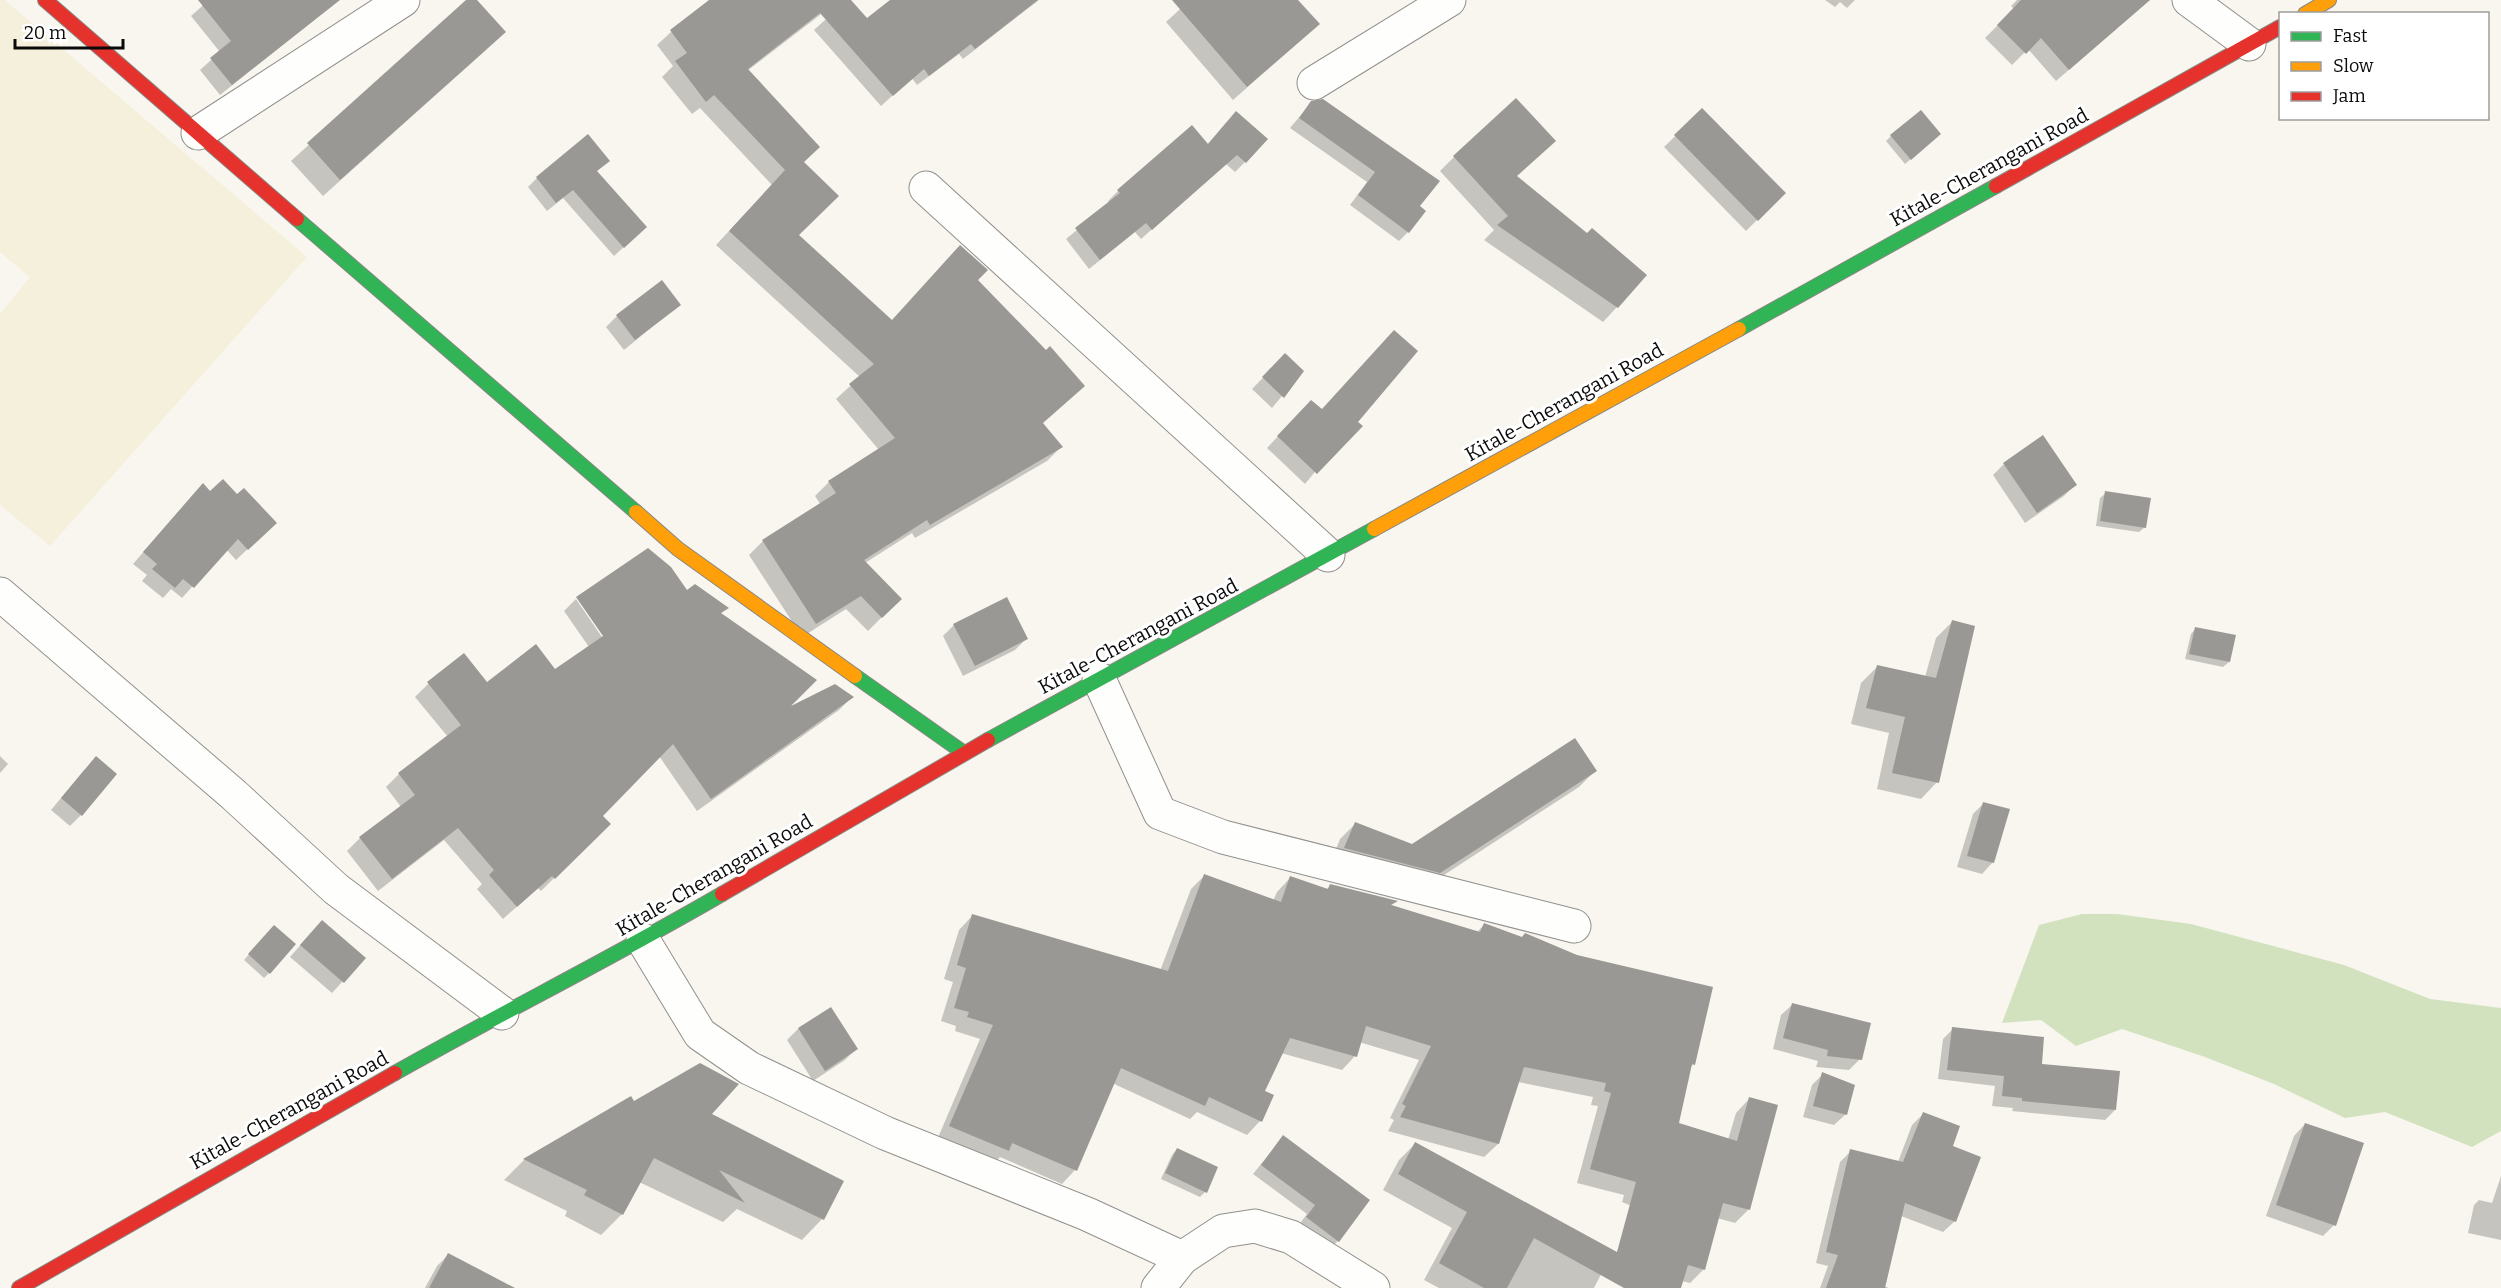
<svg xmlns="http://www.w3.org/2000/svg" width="2501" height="1288" font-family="Bitter,serif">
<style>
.farmland{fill:#f4f0db}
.forest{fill:#d2e2bf}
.shadow{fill:#0003}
.building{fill:#9a9894}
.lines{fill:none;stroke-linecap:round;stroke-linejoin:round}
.street-casing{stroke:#91908d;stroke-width:35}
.fast-casing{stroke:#888783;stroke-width:16}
.slow-casing{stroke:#888783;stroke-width:16}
.jam-casing{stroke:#888783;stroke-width:16}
.street{stroke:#fefefc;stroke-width:33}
.fast{stroke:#30b455;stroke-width:14}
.slow{stroke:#ff9f0a;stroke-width:14}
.jam{stroke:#e5322d;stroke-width:14}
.labels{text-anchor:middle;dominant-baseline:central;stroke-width:6;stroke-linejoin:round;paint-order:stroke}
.street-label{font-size:20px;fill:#0a0a0a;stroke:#fff}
</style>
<rect width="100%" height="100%" fill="#f8f6ee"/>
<polygon class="farmland" points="0,0 5,0 307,257 50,546 0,505 0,314 30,277 0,252"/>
<polygon class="forest" points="2082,914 2117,914 2191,924 2344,965 2430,999 2501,1008 2501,1131 2472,1147 2385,1112 2345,1118 2274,1084 2205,1057 2122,1029 2076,1046 2041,1020 2002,1023 2039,925"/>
<g class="shadow">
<polygon points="209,0 339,0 220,95 200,70 220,52 191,16"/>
<polygon points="468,0 475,0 487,49 323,196 291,161"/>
<polygon points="711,0 833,0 820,15 747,71 803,162 797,235 891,322 976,280 1042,424 1061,447 1047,461 915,538 912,533 865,563 900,599 868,631 846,609 802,637 749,555 763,541 821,505 815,496 829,482 879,450 836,399 860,377 716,245 772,185 700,108 692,114 662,77 673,66 657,45 671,32"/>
<polygon points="847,0 849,0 867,20 892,0 1039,0 963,59 959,54 917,85 912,78 881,106 814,30"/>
<polygon points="1190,0 1296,0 1304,37 1233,100 1166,22"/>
<polygon points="1825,0 1855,0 1847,8 1840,2 1835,7"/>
<polygon points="2017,0 2150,0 2056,81 2028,49 2012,65 1985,38 2014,9 2011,6"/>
<polygon points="1312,102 1418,206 1408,232 1399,241 1350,205 1367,182 1290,128"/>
<polygon points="1702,110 1784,193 1746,231 1664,147"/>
<polygon points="1226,123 1245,162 1235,172 1226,164 1141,239 1135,232 1089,269 1066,239 1110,203 1108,201 1118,191 1207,145"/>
<polygon points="1891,136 1934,139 1905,164 1886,141"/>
<polygon points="1454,157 1516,177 1617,307 1603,322 1484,240 1494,230 1440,171"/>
<polygon points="608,161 595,172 636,236 614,256 563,198 547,211 528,187 537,178"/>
<polygon points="679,305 624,350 606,327 617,316"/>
<polygon points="1285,355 1302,372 1272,408 1252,389"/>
<polygon points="1322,411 1356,422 1305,484 1267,448 1300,413"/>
<polygon points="2004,464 2075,485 2064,496 2025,523 1993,475"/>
<polygon points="210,493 237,496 275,523 236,560 226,549 182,598 171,589 163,598 142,581 147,575 133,564 192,496"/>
<polygon points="2106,493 2145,527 2139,532 2096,526 2100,498"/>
<polygon points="648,550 686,592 726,608 720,614 786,709 851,698 839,710 697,811 659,756 601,816 609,824 541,891 538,888 503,919 477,889 482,884 444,840 378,891 347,851 360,838 401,807 386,787 399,774 448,737 415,697 428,684 487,684 554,671 589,647 564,611 576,599 606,643 609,641 579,598 577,598"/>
<polygon points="1952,622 1937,782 1921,799 1877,789 1889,733 1851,724 1861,683 1877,667 1925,677 1936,638"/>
<polygon points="954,625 1026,639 1015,650 963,676 943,636"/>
<polygon points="2196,628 2229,662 2223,667 2185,659 2191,634"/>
<polygon points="0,756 8,764 0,773"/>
<polygon points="85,769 81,815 70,826 51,810"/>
<polygon points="1595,771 1579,787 1424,888 1330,864 1340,839 1355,824 1412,845"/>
<polygon points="1984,803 1993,862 1982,874 1957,867 1973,814"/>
<polygon points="1204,876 1273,901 1277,892 1290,878 1326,890 1331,885 1476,933 1484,925 1694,1064 1689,1068 1677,1124 1728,1140 1736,1113 1749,1099 1748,1210 1735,1223 1717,1218 1704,1269 1690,1283 1682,1281 1680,1288 1631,1288 1656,1216 1622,1202 1624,1195 1577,1183 1598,1106 1591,1105 1593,1097 1518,1082 1498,1144 1484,1157 1388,1131 1394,1120 1390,1118 1419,1060 1359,1042 1355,1056 1342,1070 1281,1053 1263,1092 1260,1121 1247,1135 1197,1112 1190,1119 1112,1083 1075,1170 1062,1184 1000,1157 994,1164 937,1140 980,1039 955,1031 956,1026 941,1021 953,982 944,979 959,930 972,916 1160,971 1191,889"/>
<polygon points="269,932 269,973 264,978 244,960"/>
<polygon points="311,933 364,958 332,993 290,957"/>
<polygon points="1793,1004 1860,1059 1849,1070 1816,1067 1818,1061 1773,1049 1781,1015"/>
<polygon points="831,1009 856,1049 845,1060 813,1081 787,1040 798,1029"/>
<polygon points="1953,1029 2040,1065 2115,1110 2105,1120 2012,1111 2013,1108 1992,1106 1995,1086 1938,1079 1943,1039"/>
<polygon points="1823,1074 1846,1114 1834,1125 1803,1117 1812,1085"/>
<polygon points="630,1098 633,1104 710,1115 842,1181 822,1219 802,1240 737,1209 723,1222 639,1182 622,1214 601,1235 565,1216 567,1211 504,1180 524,1160"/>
<polygon points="1923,1114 1951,1147 1955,1221 1943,1232 1901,1216 1884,1286 1889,1288 1820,1288 1828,1266 1816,1263 1840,1162 1851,1151 1898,1162 1912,1125"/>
<polygon points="2305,1124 2334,1225 2323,1236 2266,1216 2294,1136"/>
<polygon points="1283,1137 1338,1241 1329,1249 1298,1226 1307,1214 1253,1174"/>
<polygon points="1415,1144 1613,1251 1594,1288 1439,1288 1424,1280 1452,1228 1383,1190 1399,1160"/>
<polygon points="1177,1149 1205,1192 1200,1197 1161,1179 1172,1155"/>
<polygon points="2501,1176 2501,1240 2468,1233 2474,1205 2479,1200 2492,1203"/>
<polygon points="448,1255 510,1288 425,1288 437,1266"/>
</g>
<g class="building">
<polygon points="198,0 340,0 232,85 210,58 231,41"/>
<polygon points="466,0 477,0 506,32 340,180 307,143"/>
<polygon points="709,0 851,0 867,18 890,0 1038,0 975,49 971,44 929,76 924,69 893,96 820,13 748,69 820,147 804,162 839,196 799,235 892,320 960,245 988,270 978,280 1046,350 1050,346 1085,386 1043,423 1063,447 930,525 927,520 864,560 902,599 882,618 861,596 816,624 762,540 836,493 828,481 895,438 849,384 874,364 729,231 785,170 714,95 706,102 675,61 687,53 670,30"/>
<polygon points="1172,0 1298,0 1320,24 1247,87"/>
<polygon points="2021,0 2150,0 2069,70 2041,38 2026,54 1997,25"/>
<polygon points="1516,98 1556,141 1517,176 1587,233 1592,228 1647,275 1618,308 1497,225 1508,216 1453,156"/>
<polygon points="1323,99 1440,181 1420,206 1426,211 1409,233 1358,195 1375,172 1299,118 1311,101"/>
<polygon points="1702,108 1786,193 1758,221 1674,135"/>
<polygon points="1921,110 1941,134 1911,160 1890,135"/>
<polygon points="1236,111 1268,139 1246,163 1237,155 1152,230 1146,223 1100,260 1075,228 1120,193 1117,190 1192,125 1208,144"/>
<polygon points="588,134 610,161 597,171 647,227 624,248 573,190 556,203 536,177"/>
<polygon points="662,280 681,305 635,340 616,315"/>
<polygon points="1394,330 1418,351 1358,422 1363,426 1317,474 1277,436 1311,400 1322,409"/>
<polygon points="1285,353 1304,371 1284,398 1262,377"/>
<polygon points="2043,435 2077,485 2037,513 2003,463"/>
<polygon points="223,479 237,494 244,488 277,523 248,550 238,539 194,588 183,579 175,588 152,569 157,564 143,552 203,483 210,491"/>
<polygon points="2105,491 2151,498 2146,528 2100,521"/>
<polygon points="648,548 671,567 687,590 695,584 729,608 721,613 817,680 791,706 835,684 854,697 711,799 673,744 603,816 611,824 555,879 552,876 517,907 489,875 494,870 458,828 392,879 359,837 415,795 398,773 461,725 427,682 464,653 487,682 536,644 555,669 603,636 576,597"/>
<polygon points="1007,597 1028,639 975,666 953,624"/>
<polygon points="1952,620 1975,626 1939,783 1892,773 1905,717 1866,708 1877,665 1936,678"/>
<polygon points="2195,627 2236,635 2230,662 2189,654"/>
<polygon points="1575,738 1597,771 1440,873 1344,848 1355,822 1412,844"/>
<polygon points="96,756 117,774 82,816 61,798"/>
<polygon points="1983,802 2010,809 1994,863 1967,856"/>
<polygon points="1204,874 1281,902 1290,876 1328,889 1330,884 1398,901 1391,905 1480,932 1484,923 1522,937 1525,933 1577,955 1713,987 1695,1065 1692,1064 1679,1123 1737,1141 1749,1097 1778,1105 1750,1210 1723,1203 1705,1270 1688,1265 1681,1288 1624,1288 1534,1238 1507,1288 1484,1288 1439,1263 1467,1212 1398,1174 1415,1142 1617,1252 1636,1182 1590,1169 1611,1093 1604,1091 1606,1083 1524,1067 1499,1144 1400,1117 1406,1106 1402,1104 1431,1046 1366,1026 1357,1057 1290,1038 1265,1091 1274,1095 1262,1122 1209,1097 1205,1106 1121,1068 1077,1171 1012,1143 1009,1151 949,1126 993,1025 967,1017 969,1012 954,1008 966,968 957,965 972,914 1168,971"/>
<polygon points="322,920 366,958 344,983 300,945"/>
<polygon points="274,925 296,944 270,974 248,954"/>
<polygon points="1792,1003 1871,1023 1862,1060 1827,1056 1828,1050 1783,1038"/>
<polygon points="831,1007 858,1049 825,1071 798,1028"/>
<polygon points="1952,1027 2044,1037 2042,1064 2120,1071 2116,1110 2022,1101 2022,1098 2002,1096 2004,1076 1947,1070"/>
<polygon points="700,1063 739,1084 712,1114 844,1181 824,1220 719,1170 745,1203 654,1158 623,1215 584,1195 587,1190 523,1159 631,1096 634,1101"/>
<polygon points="1822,1072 1855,1085 1847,1115 1813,1106"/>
<polygon points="1923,1112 1960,1126 1953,1146 1981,1157 1956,1222 1905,1203 1885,1288 1826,1288 1838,1255 1826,1252 1850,1149 1903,1162"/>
<polygon points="2305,1123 2364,1143 2336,1226 2276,1205"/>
<polygon points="1283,1135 1370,1200 1339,1242 1306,1217 1315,1205 1261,1165"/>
<polygon points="1177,1148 1218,1167 1207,1193 1165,1173"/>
<polygon points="448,1253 515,1288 429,1288"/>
</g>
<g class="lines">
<defs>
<g id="street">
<polyline points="2189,0 2249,44"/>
<polyline points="1314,83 1449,0"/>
<polyline points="198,133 403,0"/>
<polyline points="926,188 1328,555"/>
<polyline points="0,594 234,795 336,889 502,1013"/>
<polyline points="1099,679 1160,813 1223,837 1574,926"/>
<polyline points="643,940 700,1034 749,1068 885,1133 1087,1214 1182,1258"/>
<polyline points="1158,1288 1182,1258 1223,1231 1255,1226 1291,1237 1373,1288"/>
</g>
<g id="fast">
<polyline points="297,219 636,512"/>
<polyline points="1739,329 1996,186"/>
<polyline points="855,676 964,753"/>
<polyline points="988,740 1374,529"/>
<path d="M395,1073C503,1012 614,957 722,894"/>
</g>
<g id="slow">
<polyline points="2305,14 2329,0"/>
<polyline points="636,512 678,549 855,676"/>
<polyline points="1374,529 1739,329"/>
</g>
<g id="jam">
<polyline points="45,0 297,219"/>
<polyline points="1996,186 2280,27"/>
<polyline points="722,894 988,740"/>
<polyline points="19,1288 395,1073"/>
</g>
</defs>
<use href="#street" class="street-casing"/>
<use href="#fast" class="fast-casing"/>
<use href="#slow" class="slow-casing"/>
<use href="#jam" class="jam-casing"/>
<use href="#street" class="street"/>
<use href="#fast" class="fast"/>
<use href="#slow" class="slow"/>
<use href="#jam" class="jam"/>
</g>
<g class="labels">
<g class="street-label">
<text transform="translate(1989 167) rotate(-29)">Kitale-Cherangani Road</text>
<text transform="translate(1564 402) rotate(-29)">Kitale-Cherangani Road</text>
<text transform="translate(1138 636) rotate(-28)">Kitale-Cherangani Road</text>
<text transform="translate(714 875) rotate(-30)">Kitale-Cherangani Road</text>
<text transform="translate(289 1110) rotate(-29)">Kitale-Cherangani Road</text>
</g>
</g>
<rect x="2279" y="12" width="210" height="108" fill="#ffffff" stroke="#9d9d9d" stroke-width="1.5"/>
<rect x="2291" y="32" width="30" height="9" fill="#30b455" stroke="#9d9d9d" stroke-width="1.5"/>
<text x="2333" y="42" font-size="18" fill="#0a0a0a">Fast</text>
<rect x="2291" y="62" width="30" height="9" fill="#ff9f0a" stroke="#9d9d9d" stroke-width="1.5"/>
<text x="2333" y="72" font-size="18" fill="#0a0a0a">Slow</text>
<rect x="2291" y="92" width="30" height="9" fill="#e5322d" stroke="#9d9d9d" stroke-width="1.5"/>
<text x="2333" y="102" font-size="18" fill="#0a0a0a">Jam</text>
<path d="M15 39v9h108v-9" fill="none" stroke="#0a0a0a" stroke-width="3"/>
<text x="24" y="39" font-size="18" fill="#0a0a0a" stroke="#ffffff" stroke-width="4.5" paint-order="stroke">20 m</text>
</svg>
